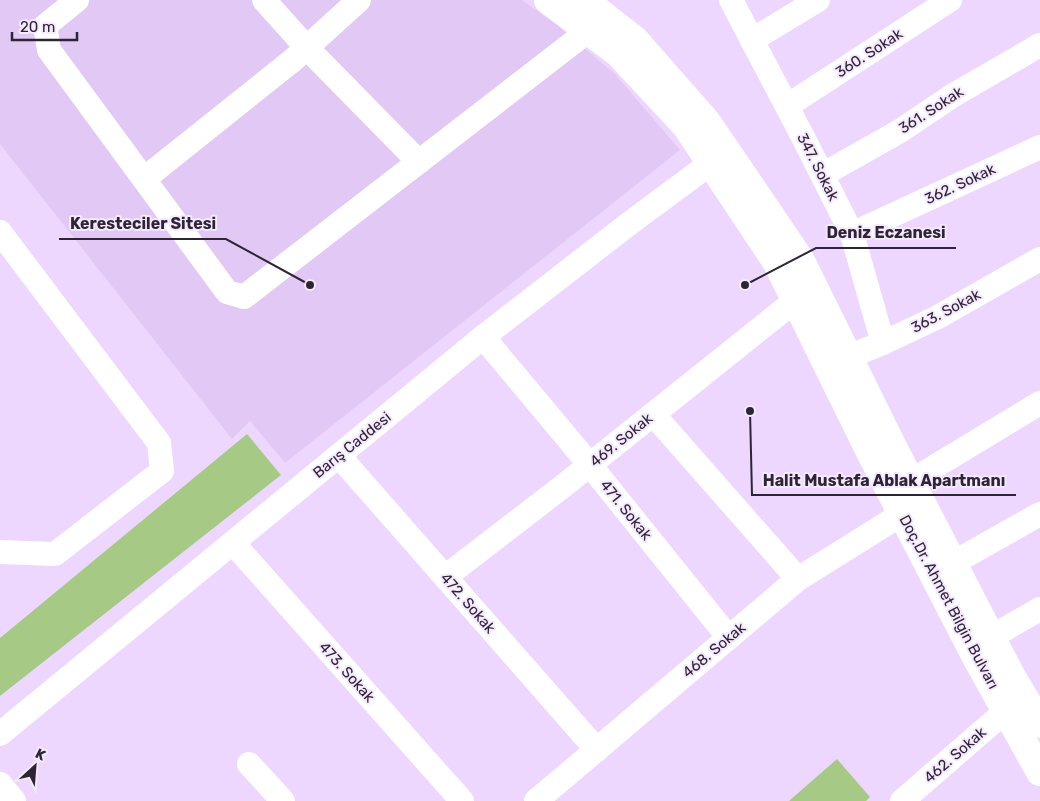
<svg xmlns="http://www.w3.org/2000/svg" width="1040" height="801" font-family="Rubik,sans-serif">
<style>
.built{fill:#e2c9f5}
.green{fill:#a6ca85}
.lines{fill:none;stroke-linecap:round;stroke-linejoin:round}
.minor{stroke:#fff;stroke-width:24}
.major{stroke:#fff;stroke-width:28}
.labels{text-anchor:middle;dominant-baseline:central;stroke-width:4;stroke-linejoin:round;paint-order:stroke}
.street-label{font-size:15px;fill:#2f2436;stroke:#f4e9fd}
.leader{fill:none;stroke:#2f2436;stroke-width:2}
.callout-dot{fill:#2f2436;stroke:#f4e9fd;stroke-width:2}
.callout-label{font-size:16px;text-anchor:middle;font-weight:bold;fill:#2f2436;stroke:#f4e9fd;stroke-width:4;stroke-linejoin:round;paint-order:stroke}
</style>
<rect width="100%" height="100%" fill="#edd7fe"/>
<polygon class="built" points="0,0 522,0 557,25 615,74 680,150 285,463 250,421 232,439 0,144"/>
<g class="green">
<polygon points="247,434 281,475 0,696 0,638"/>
<polygon points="837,759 870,797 866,801 789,801"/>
</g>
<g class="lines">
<g class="minor">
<polyline points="77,0 45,26 49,50 227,292 244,297 588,31"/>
<polyline points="264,0 307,48 419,162"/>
<polyline points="731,0 804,139 852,234 883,343"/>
<polyline points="752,40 818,0"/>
<polyline points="787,106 950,0"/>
<polyline points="822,175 900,131 952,96 1040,45"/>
<polyline points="144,179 293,60 359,0"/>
<polyline points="0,232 159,443 162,471 55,554 0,552"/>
<polyline points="852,234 1040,147"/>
<polyline points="483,337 590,465 729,638"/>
<polyline points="848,357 883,343 938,317 1040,259"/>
<polyline points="653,414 798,579"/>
<polyline points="339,456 597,750"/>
<polyline points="911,481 1040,403"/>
<polyline points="233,543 462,801"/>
<polyline points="953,563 1040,514"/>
<polyline points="445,577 562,487 796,300"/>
<polyline points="991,637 1040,609"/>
<polyline points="0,734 483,337 630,223 711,163"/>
<polyline points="249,764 283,801"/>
<polyline points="0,784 14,801"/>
<polyline points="536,801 798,579 902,514"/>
<polyline points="902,801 1007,710"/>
</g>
<g class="major">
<polyline points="548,0 618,53 686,126 777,263 871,454 979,663 1040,772"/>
<polyline points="584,0 635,40 707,122 800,259 895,451 991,637 1012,677 1040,724"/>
</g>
</g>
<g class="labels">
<g class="street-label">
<text transform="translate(869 53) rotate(-33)">360. Sokak</text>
<text transform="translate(931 110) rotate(-33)">361. Sokak</text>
<text transform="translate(818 167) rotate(63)">347. Sokak</text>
<text transform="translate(960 184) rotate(-25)">362. Sokak</text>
<text transform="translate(946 311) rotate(-28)">363. Sokak</text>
<text transform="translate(621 440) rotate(-39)">469. Sokak</text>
<text transform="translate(352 445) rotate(-39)">Barış Caddesi</text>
<text transform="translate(626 510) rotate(51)">471. Sokak</text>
<text transform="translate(949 602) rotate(62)">Doç.Dr. Ahmet Bilgin Bulvarı</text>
<text transform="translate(468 603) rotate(49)">472. Sokak</text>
<text transform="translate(714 650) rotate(-40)">468. Sokak</text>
<text transform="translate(347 672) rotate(48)">473. Sokak</text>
<text transform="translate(955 755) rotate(-41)">462. Sokak</text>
</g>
</g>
<path class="leader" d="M310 285L226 239H59M745 285L816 248H956M750 411L752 495H1016"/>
<g class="callout-dot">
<circle cx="310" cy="285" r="5"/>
<circle cx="745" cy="285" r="5"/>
<circle cx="750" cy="411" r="5"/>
</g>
<g class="callout-label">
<text x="143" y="229">Keresteciler Sitesi</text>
<text x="886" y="238">Deniz Eczanesi</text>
<text x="884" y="486">Halit Mustafa Ablak Apartmanı</text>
</g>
<g transform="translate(35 766) rotate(26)" stroke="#f4e9fd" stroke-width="4" paint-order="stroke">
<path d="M0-4L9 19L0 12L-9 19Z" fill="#2f2436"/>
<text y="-8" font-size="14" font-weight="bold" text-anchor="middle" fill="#2f2436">K</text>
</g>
<path d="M12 32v8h65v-8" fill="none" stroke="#2f2436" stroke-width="2.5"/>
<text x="20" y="32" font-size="15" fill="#2f2436" stroke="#f4e9fd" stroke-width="4" paint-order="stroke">20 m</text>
</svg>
